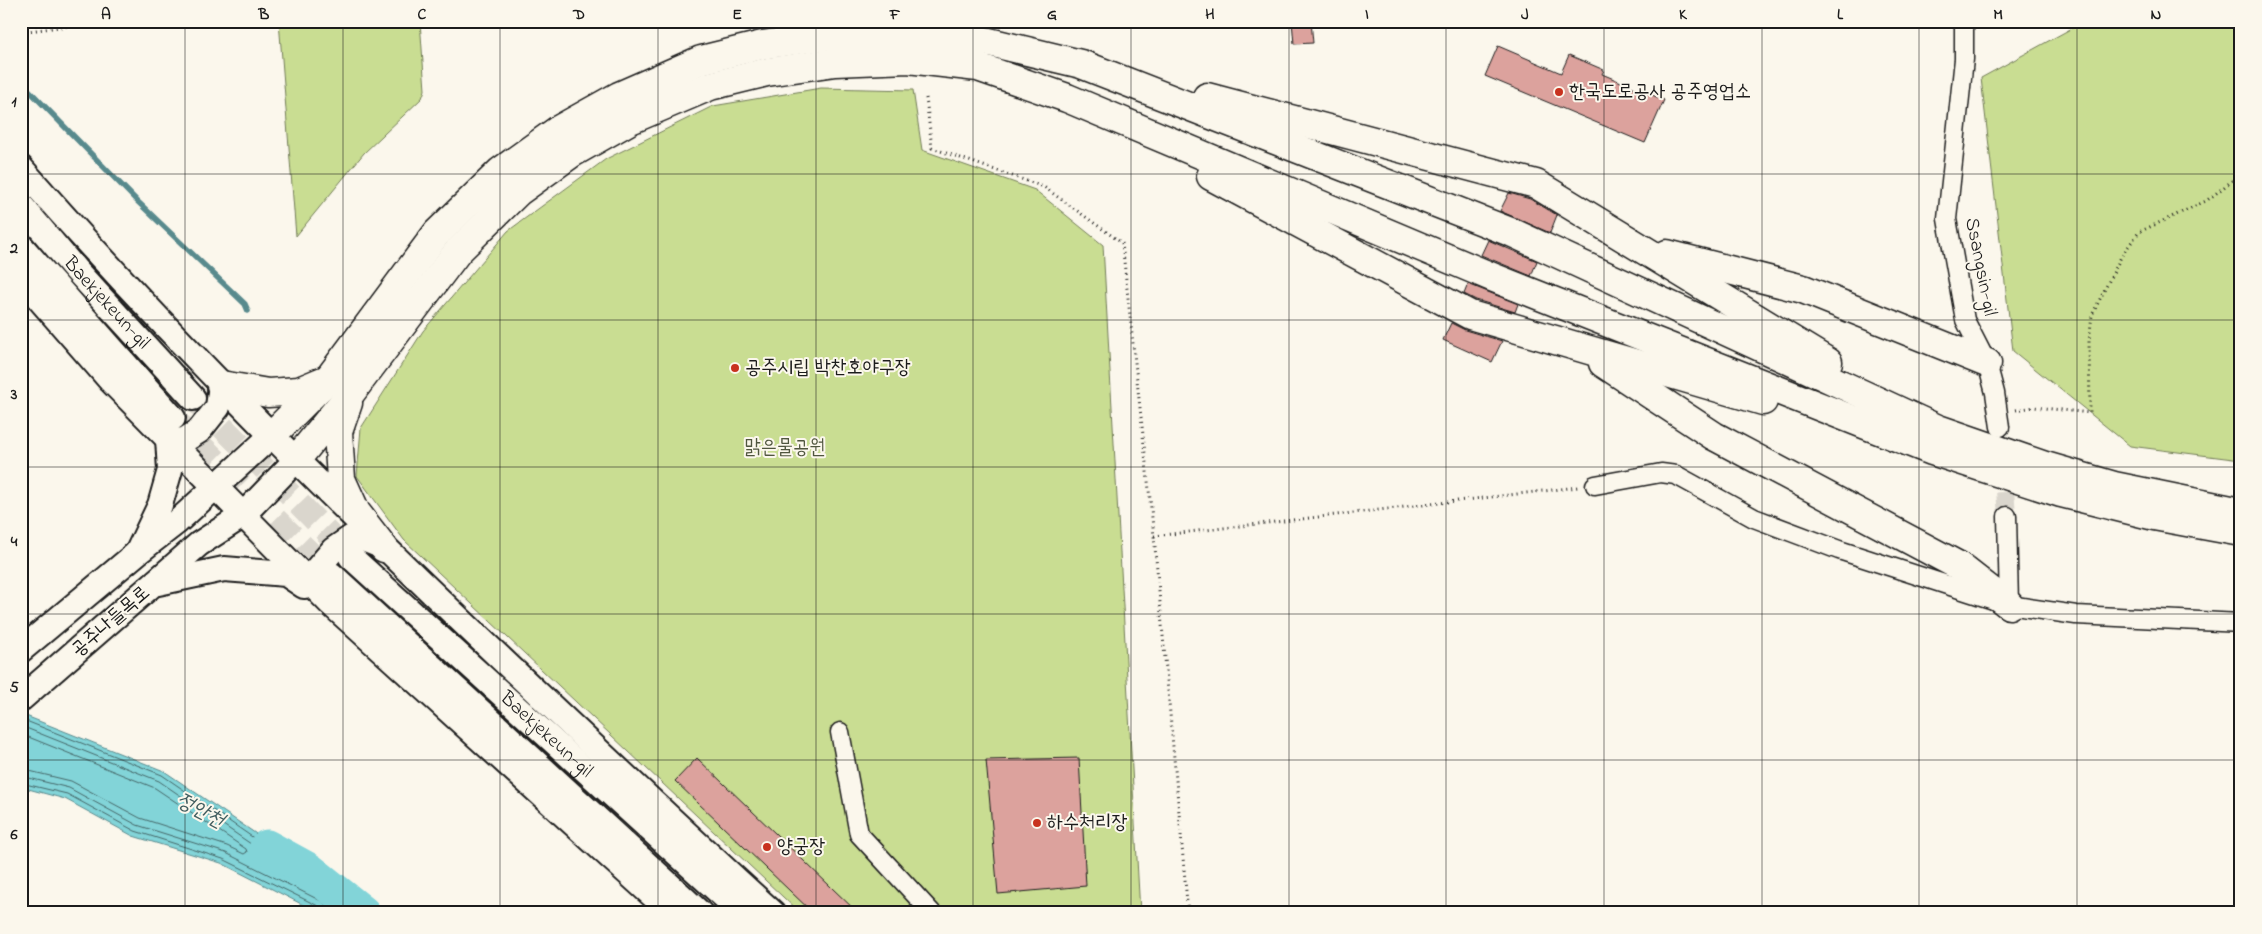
<svg xmlns="http://www.w3.org/2000/svg" width="2262" height="934" font-family="'Indie Flower','Poor Story',sans-serif">
<style>
.green{fill:#c9dd92;stroke:#727c57}
.water{fill:#82d4d8;stroke:#598a8d}
.lines{fill:none;stroke-linecap:round;stroke-linejoin:round}
.shore{stroke:#456667;stroke-width:1}
.stream{stroke:#598a8d;stroke-width:5.5}
.river{stroke:#82d4d8;stroke-width:35}
.building{fill:#dca29d;stroke:#1c1c1c}
.street-tunnel{stroke:#dad6cd;stroke-width:18;stroke-dasharray:18 9;stroke-linecap:butt}
.secondary-tunnel{stroke:#dad6cd;stroke-width:24;stroke-dasharray:24 12;stroke-linecap:butt}
.street-casing{stroke:#1c1c1c;stroke-width:21}
.secondary-casing{stroke:#1c1c1c;stroke-width:28}
.highway-casing{stroke:#1c1c1c;stroke-width:31}
.path{stroke:#1c1c1c;stroke-width:3;stroke-dasharray:1 4;stroke-linecap:butt}
.street{stroke:#fbf7ec;stroke-width:18}
.secondary{stroke:#fbf7ec;stroke-width:24}
.highway{stroke:#fbf7ec;stroke-width:28}
.grid{fill:none;stroke:#1c1c1c;stroke-width:1;stroke-opacity:0.55}
.poi-dot{fill:#c8321e;stroke:#fbf7ec;stroke-width:2}
.labels{text-anchor:middle;dominant-baseline:central;stroke-width:4;stroke-linejoin:round;paint-order:stroke}
.poi-label{font-size:20px;fill:#1c1c1c;stroke:#fbf7ec;text-anchor:start}
.street-label{font-size:20px;fill:#1c1c1c;stroke:#fbf7ec}
.park-label{font-size:20px;fill:#50563f;stroke:#fbf7ec}
.water-label{font-size:21px;font-style:italic;fill:#405c5e;stroke:#fbf7ec}
.neatline{fill:none;stroke:#1c1c1c;stroke-width:2}
.grid-label{font-size:16px;text-anchor:middle;font-weight:bold;fill:#1c1c1c}
</style>
<rect width="100%" height="100%" fill="#fbf7ec"/>
<filter id="ink" filterUnits="userSpaceOnUse"><feTurbulence type="fractalNoise" baseFrequency=".02" numOctaves="2"/><feDisplacementMap in="SourceGraphic" scale="10" xChannelSelector="R" yChannelSelector="G"/><feConvolveMatrix kernelMatrix="1 2 1 2 8 2 1 2 1" color-interpolation-filters="sRGB"/></filter>
<g filter="url(#ink)">
<g class="green">
<polygon points="279,21 420,21 425,90 422,98 364,153 296,236"/>
<polygon points="2085,21 2241,21 2241,460 2130,446 2013,351 1981,78"/>
<polygon points="821,88 913,90 922,150 1035,190 1103,245 1140,913 800,913 404,540 357,476 361,428 423,331 508,231 606,159 713,106"/>
</g>
<polygon class="water" points="21,714 164,771 309,870 363,913 319,913 221,863 133,836 65,799 21,787"/>
<g class="lines">
<g class="shore">
<polyline points="21,719 162,775 306,874 355,913"/>
<polyline points="21,726 159,781 302,879 345,913"/>
<polyline points="21,734 155,788 246,849 247,852 244,854 227,846 140,818 71,781 21,769"/>
<polyline points="21,776 69,788 137,825 226,853 321,901 326,906 327,913"/>
<polyline points="21,783 67,794 135,831 223,859 318,906 321,913"/>
</g>
<polyline class="stream" points="21,82 137,201 245,304 248,311"/>
<polyline class="river" points="267,847 309,870 363,913"/>
</g>
<g class="building">
<polygon points="1292,21 1311,21 1313,43 1294,44"/>
<polygon points="1498,46 1561,73 1569,55 1604,70 1602,74 1664,100 1645,143 1485,76"/>
<polygon points="1509,193 1530,199 1557,215 1550,233 1500,211"/>
<polygon points="1488,240 1537,261 1531,276 1481,255"/>
<polygon points="1468,284 1518,304 1515,312 1476,300 1464,294"/>
<polygon points="1451,323 1465,330 1502,341 1492,362 1443,340"/>
<polygon points="697,758 858,913 813,913 675,781"/>
<polygon points="1079,758 1086,886 998,894 986,760"/>
</g>
<g class="lines">
<polyline class="street-tunnel" points="2003,465 2007,516"/>
<g class="secondary-tunnel">
<polyline points="197,402 283,487 351,557"/>
<polyline points="173,418 332,575"/>
</g>
<defs>
<g id="street">
<polyline points="1964,21 1964,59 1947,219 1965,320 1987,363 1995,393 2000,427"/>
<polyline points="1595,485 1661,473 1676,475 1754,518 1839,550 2009,605 2076,615 2241,623"/>
<polyline points="2007,516 2009,605"/>
<polyline points="840,732 859,834 932,913"/>
</g>
<g id="secondary">
<path d="M21,168C170,338 330,496 493,651C586,739 678,827 773,913"/>
<path id="s1" d="M21,205L75,269L193,398"/>
<polyline points="21,246 173,418"/>
<polyline points="21,278 111,381 330,603 672,913"/>
<polyline points="139,549 160,505 170,470 168,439 183,441 199,431 218,407 221,385"/>
<path id="s2" d="M351,557L742,913"/>
<polyline points="332,575 700,913"/>
<polyline points="158,583 224,569 286,574 304,586"/>
<polyline points="321,590 315,581 315,571 333,550 352,537 361,538 381,546"/>
<polyline points="21,650 137,553 177,522 271,436"/>
<polyline points="21,699 199,544 242,516 296,460"/>
</g>
<g id="highway">
<polyline points="1207,97 1536,184 1828,362"/>
<polyline points="1211,176 1470,315 1763,401"/>
<polyline points="1667,254 1803,289 1987,363"/>
<polyline points="1603,363 1714,436 1959,566 2009,605"/>
<polyline points="221,385 268,393 299,391 323,381"/>
<polyline points="348,403 338,432 341,479 356,512 384,548"/>
<polyline points="271,436 329,378 437,233 501,171 558,130 619,96 701,60 762,45 833,35 909,32 981,40 1081,64 1513,233 1938,429 2045,466 2114,486 2241,512"/>
<polyline points="296,460 350,394 458,251 518,192 572,153 630,120 710,86 767,72 835,62 908,59 978,67 1067,98 1492,277 1932,451 2061,493 2154,516 2241,532"/>
</g>
</defs>
<use href="#street" class="street-casing"/>
<use href="#secondary" class="secondary-casing"/>
<use href="#highway" class="highway-casing"/>
<g class="path">
<polyline points="21,32 107,21"/>
<polyline points="926,98 932,148 1044,187 1122,243 1154,536 1188,913"/>
<polyline points="2016,410 2034,407 2090,413 2089,341 2092,315 2122,255 2139,232 2206,201 2241,174"/>
<polyline points="1154,536 1578,487"/>
</g>
<use href="#street" class="street"/>
<use href="#secondary" class="secondary"/>
<use href="#highway" class="highway"/>
</g>
</g>
<path class="grid" d="M185,21V913M343,21V913M500,21V913M658,21V913M816,21V913M973,21V913M1131,21V913M1289,21V913M1446,21V913M1604,21V913M1762,21V913M1919,21V913M2077,21V913M21,174H2241M21,320H2241M21,467H2241M21,614H2241M21,760H2241"/>
<g class="poi-dot">
<circle cx="1559" cy="92" r="5"/>
<circle cx="735" cy="368" r="5"/>
<circle cx="1037" cy="823" r="5"/>
<circle cx="767" cy="847" r="5"/>
</g>
<g class="labels">
<g class="poi-label">
<text x="1569" y="92">한국도로공사 공주영업소</text>
<text x="745" y="368">공주시립 박찬호야구장</text>
<text x="1047" y="823">하수처리장</text>
<text x="777" y="847">양궁장</text>
</g>
<g class="street-label">
<text transform="translate(1980 267) rotate(79)">Ssangsin-gil</text>
<text stroke="none"><textPath href="#s1" startOffset="130">Baekjekeun-gil</textPath></text>
<text transform="translate(111 622) rotate(-41)">공주나들목로</text>
<text stroke="none"><textPath href="#s2" startOffset="264">Baekjekeun-gil</textPath></text>
</g>
<g class="park-label">
<text x="785" y="448">맑은물공원</text>
</g>
<g class="water-label">
<text transform="translate(200 811) rotate(28)">정안천</text>
</g>
</g>
<rect width="2262" height="934" fill="none" stroke="#fbf7ec" stroke-width="55"/>
<rect x="28" y="28" width="2206" height="878" class="neatline"/>
<g class="grid-label">
<text x="106" y="19">A</text>
<text x="264" y="19">B</text>
<text x="422" y="19">C</text>
<text x="579" y="19">D</text>
<text x="737" y="19">E</text>
<text x="895" y="19">F</text>
<text x="1052" y="19">G</text>
<text x="1210" y="19">H</text>
<text x="1367" y="19">I</text>
<text x="1525" y="19">J</text>
<text x="1683" y="19">K</text>
<text x="1840" y="19">L</text>
<text x="1998" y="19">M</text>
<text x="2156" y="19">N</text>
<text x="14" y="106">1</text>
<text x="14" y="253">2</text>
<text x="14" y="399">3</text>
<text x="14" y="546">4</text>
<text x="14" y="692">5</text>
<text x="14" y="839">6</text>
</g>
</svg>
